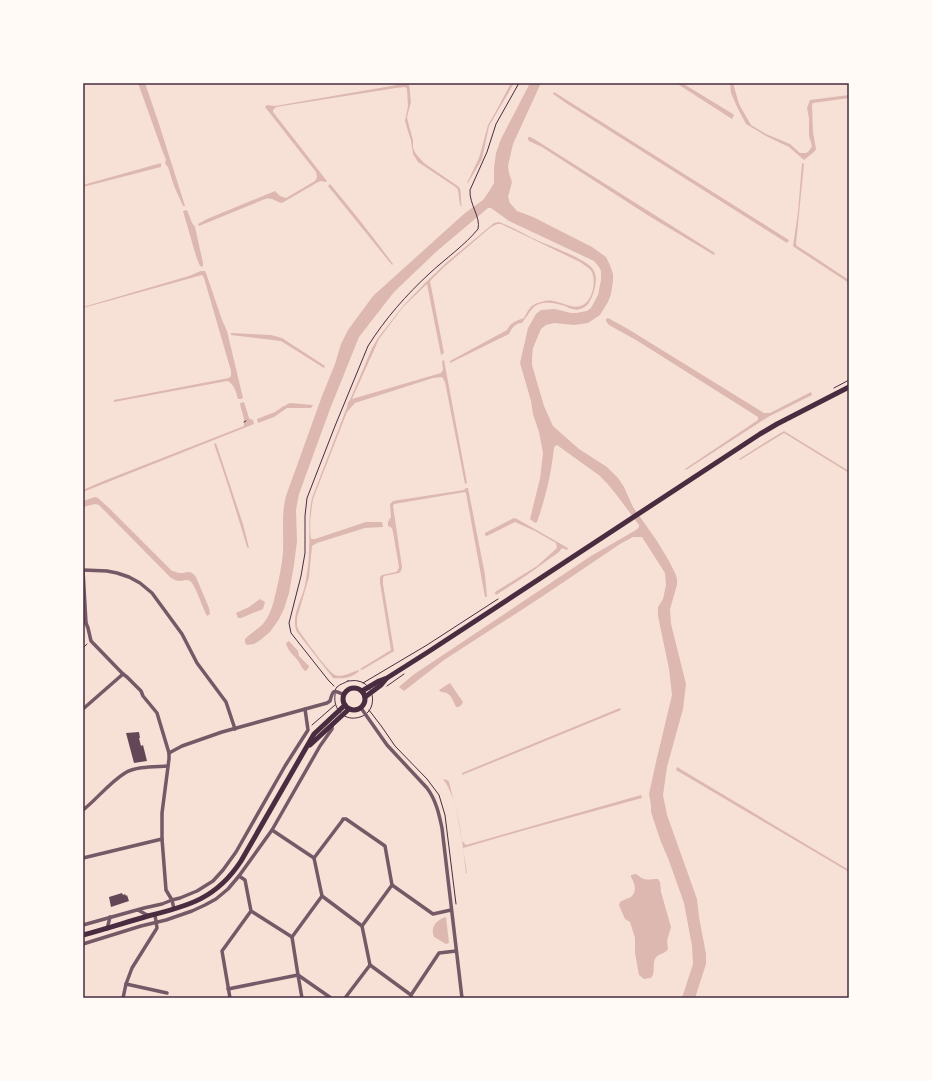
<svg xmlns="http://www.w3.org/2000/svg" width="932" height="1081" font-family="'Public Sans',sans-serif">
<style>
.water{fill:#dcb8b0}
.building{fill:#644757}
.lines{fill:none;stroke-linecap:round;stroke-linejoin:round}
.path{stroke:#4a2c40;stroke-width:1}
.minor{stroke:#755966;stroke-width:3.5}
.secondary{stroke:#4a2c40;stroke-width:5}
.neatline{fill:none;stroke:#4a2c40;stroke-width:1.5}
</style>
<rect width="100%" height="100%" fill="#f7e1d7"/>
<g class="water">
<polygon points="138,83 145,83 160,127 185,206 183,206 174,186 168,167 166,165 165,162 166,160 162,150"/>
<path d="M400,83H409L411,102L407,117L408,122L413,140V148L416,154L424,163L459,187C462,191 460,200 462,206H461C458,200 460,194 457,188L418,162L413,154L411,141L405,121L408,106L407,89L405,87L396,88L276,107L273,110V112L327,181L326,182L321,181L318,182L282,203C275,202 274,197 265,199L199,226L198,224L207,219L275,191L280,196L286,198L315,181L317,177L316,172L265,107L267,105L275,106L397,85Z"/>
<polygon points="511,83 514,83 489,126 482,159 468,183 467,183 479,158 488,125 495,113"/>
<path d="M530,83H541L513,144L508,166L509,173L512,182L508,197L510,203L517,211L533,217L592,247L606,257L610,265L613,274V281L611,294L608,302L600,315L588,323L574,325L554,323L546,325L541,329L533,348L532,357V365L544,406L553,426L579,449L607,467L618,478L624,487L633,507L657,541L669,561L675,573L677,579V585L670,609L671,624L686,684L683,709L667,767L663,795L667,815L697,899L699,917L706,954V964L695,998H682L693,964L692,946L684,903L668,858L661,842L651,812V805L649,794L656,762L672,695L669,669L658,616V607L663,599L666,585L665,573L642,537H633L620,544L543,596L444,660L404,691L399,687L413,675L591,556L636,530L639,527V525C626,508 615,491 600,476L557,445L555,446L554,448C551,475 546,496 537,522L535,523L530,519L540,479L543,453L539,432L533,414L531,401L520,363L528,328L536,314L541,310L555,309L571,313H576L587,311L591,308L598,295L601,280V271L599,267L594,261L509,221L491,208H488L437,251L394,292L359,337L330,409L299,494L296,510L297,541L294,565L289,593L284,609L279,619L270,632L259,641L254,644L247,645L245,643V639C251,632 262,628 267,618C272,610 274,600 276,592C279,579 282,565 283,552C284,533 281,514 286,496L322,396L335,364L341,344L348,330L373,296L465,213L483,200L490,190L494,183V168L496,153L501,139Z"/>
<polygon points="676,83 682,83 733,114 734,115 732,119"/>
<polygon points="730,83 733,83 739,104 751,125 766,134 790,144 800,153 806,153 809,151 812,146 809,136 809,118 807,108 810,100 849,95 849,98 813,103 812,105 813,132 816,149 814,152 804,160 789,147 766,136 746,124 738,109 731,93"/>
<polygon points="554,92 773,230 789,240 787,243 569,105 553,94"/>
<polygon points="528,137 530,137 534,139 715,253 714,255 649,216 542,147 529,141 528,139"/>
<polygon points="161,163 161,167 83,187 83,185"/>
<polygon points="802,163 804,164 796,244 797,246 805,251 849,280 849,283 794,247 793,246 798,212"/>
<path d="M330,184C352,210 373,237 393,264L392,265L328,186Z"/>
<polygon points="187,210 192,223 195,227 203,263 203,266 202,267 200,266 196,256 183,211"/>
<path d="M499,222C510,226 521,232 532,238C545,244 584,258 592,268C598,275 596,285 593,294C591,300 587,308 580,309C575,311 569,308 565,306C555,303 541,300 533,308C529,312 526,318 522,323C515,323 512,328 509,334L450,363V361L507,330C511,322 516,321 524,318C526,315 527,311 530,308C532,305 537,303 541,302C544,301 549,300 553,301C562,302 573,310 583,305C593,300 596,281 592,272C589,267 584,265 580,262L501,224H497L491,227L443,268L430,281L444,353L441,355L427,284L403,307L379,339L352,399L441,373L443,370L442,361L444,360L467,483L465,484L445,382L442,377L433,378L355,403L347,412L313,499C311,512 309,526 311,539H315L366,522H382L383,527L365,528L317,543L312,546L309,577L297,618V626L299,631C305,639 328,672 335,675C341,678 352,672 359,670V671C352,678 343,679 333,678L297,632C290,617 302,600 305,585C307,573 309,562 309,551C310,532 308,517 312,498L347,407L348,402L350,400L372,348L378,338L403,306L425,283L446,263L494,223Z"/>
<path d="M201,271H205L206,273L222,320L227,331L243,398L241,399H238C236,392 234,383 227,381L114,402V400L229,378L231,376V371L204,278L202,275L83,308V307L189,276Z"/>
<polygon points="608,318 628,329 764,413 770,413 811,392 812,395 768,417 686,470 685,469 758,420 758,417 636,340 609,325 606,321 606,319"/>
<polygon points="231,333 271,335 282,338 325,366 324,368 281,341 231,335"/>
<path d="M244,402L249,418L250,419L253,420L254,424L83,492V490L101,482L244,426C245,416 241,412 240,403Z"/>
<polygon points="290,403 313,405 311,408 287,408 274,417 258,423 257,419 275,412 282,407"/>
<polygon points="784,431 849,471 849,473 784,433 740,460 739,459 769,440"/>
<path d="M216,443L243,524L249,548H248L247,547C237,513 226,478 214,444Z"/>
<polygon points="466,488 468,488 485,575 487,597 485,597 466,493 465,492 394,504 393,506 402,567 401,571 399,573 384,576 383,578 383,584 394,651 362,670 360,669 391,650 380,583 380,577 382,575 396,572 398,570 399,567 393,532 392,528 388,526 388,522 391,517 390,504 393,501 464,490"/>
<path d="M95,497L98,498L110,509L172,571C174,571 178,573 179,573C187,574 189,568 196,577L209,608L210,614L207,616C203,609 195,584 190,581C187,579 183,581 180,581C176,581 174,579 171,578L99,505L95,504L83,507V501Z"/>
<polygon points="514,518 517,519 568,548 567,550 562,548 559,552 527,575 496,595 495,593 495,592 537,566 557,548 556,543 535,531 515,522 487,536 485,535 485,533"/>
<polygon points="260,599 265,602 263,609 241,618 238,618 236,613 249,607"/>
<path d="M289,641L298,651L299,656L309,666V667L307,670L305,671C302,668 301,666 299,662C294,655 288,652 286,643Z"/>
<path d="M450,683L463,702C461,706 460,707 456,707C452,699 451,692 441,692L439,690Z"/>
<polygon points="620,708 621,710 462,775 462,773"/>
<polygon points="677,767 849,870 849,872 676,770"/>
<path d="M443,779L447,780L449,782L457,814L462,841L466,845L641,795L642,798L525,830L463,848L467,873H466C463,848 459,799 443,779Z"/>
<path d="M636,874C646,882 647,879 658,879L660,882L661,892L671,927L667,941L668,949C664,955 658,953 655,959C652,965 656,972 651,978L644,979L639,975L635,953V938L631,925L630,922L625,919L619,905L620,902C623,900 626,899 629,898C638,894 635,883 631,877V875Z"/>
<path d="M446,917L449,943L446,944L434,937C430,927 436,920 446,917Z"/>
</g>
<g class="building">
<polygon points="139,732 140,738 139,738 141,746 143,745 147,761 134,763 126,733"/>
<polygon points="122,893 123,895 125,894 126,896 127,895 129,901 111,907 109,897"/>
</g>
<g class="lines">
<g class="path">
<polyline points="834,388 849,380"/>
<polyline points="244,422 246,421"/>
<polyline points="83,648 87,644"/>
<path d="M348,681C351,681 355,680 358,681C376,684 378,712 360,717C345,722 333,710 335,695C335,692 335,689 337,687C340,684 345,683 348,681Z"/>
<polyline points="363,683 427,645 498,599"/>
<path d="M334,686L329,681L291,633L289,623L301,576L305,553V516L307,498L335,426L368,346C385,319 406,295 430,273C445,259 465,245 478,229C481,217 469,204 470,190L487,152L496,124L519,83"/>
<polyline points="387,686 404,674"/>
<polyline points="369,710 382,727 395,746 427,779 439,795 445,815 456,904"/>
<polyline points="312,725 335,705"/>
</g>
<g class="minor">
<polyline points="83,570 107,571 117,573 129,577 140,583 152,593 182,634 197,663 226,702 235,729"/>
<polyline points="83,570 86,623"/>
<polyline points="83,623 86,623 88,628 91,641 123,674 127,677 141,691 143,696 157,713 169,753"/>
<path d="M361,708L387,745L427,788C436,800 439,814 442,828L462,998"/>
<polyline points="83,709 123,674"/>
<path d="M83,810C97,799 109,783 125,773C137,766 155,767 168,766"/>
<polyline points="272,830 314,858"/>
<polyline points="83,858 162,839"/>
<polyline points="314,858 342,821 343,819 346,819 385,846 392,885 433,914 451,910"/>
<polyline points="314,858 322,896 362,926"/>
<polyline points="239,876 245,880 251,911 292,937"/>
<polyline points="392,885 362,926 370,965 411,995"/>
<polyline points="322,896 292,937 298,975 331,998"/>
<path d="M174,909L172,900L166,890L162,839V813L169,759V753L182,746L222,732L327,703L330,701C333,689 334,690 344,695"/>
<polyline points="138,910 149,916"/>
<polyline points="83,925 144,908 162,904 172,900 180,898 197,891 213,881 223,870 236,852 285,766 308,730 305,709"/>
<polyline points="107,929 110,917"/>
<polyline points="83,944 141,926 166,920 192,911 205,905 216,899 228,889 239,876 272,830 320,746 332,729 332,724"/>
<polyline points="126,984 167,993"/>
<polyline points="228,989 298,975 302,998"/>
<polyline points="123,998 126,984 132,968 157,928 155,915"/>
<polyline points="230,998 222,951 251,911"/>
<polyline points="345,998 370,965"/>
<polyline points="412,998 411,995 439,953 456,951"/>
</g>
<g class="secondary">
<circle cx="354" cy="699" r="11"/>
<polyline points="362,691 379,681 387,678 428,652 760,434 777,424 849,387"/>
<polyline points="365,697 381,685 386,679"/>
<polyline points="310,745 349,709"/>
<path d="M83,935C105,929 127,922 148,916C189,906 217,898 241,861L314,734L345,705"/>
</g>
</g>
<rect width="932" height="1081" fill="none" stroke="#fffaf5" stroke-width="168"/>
<rect x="84" y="84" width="764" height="913" class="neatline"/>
</svg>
